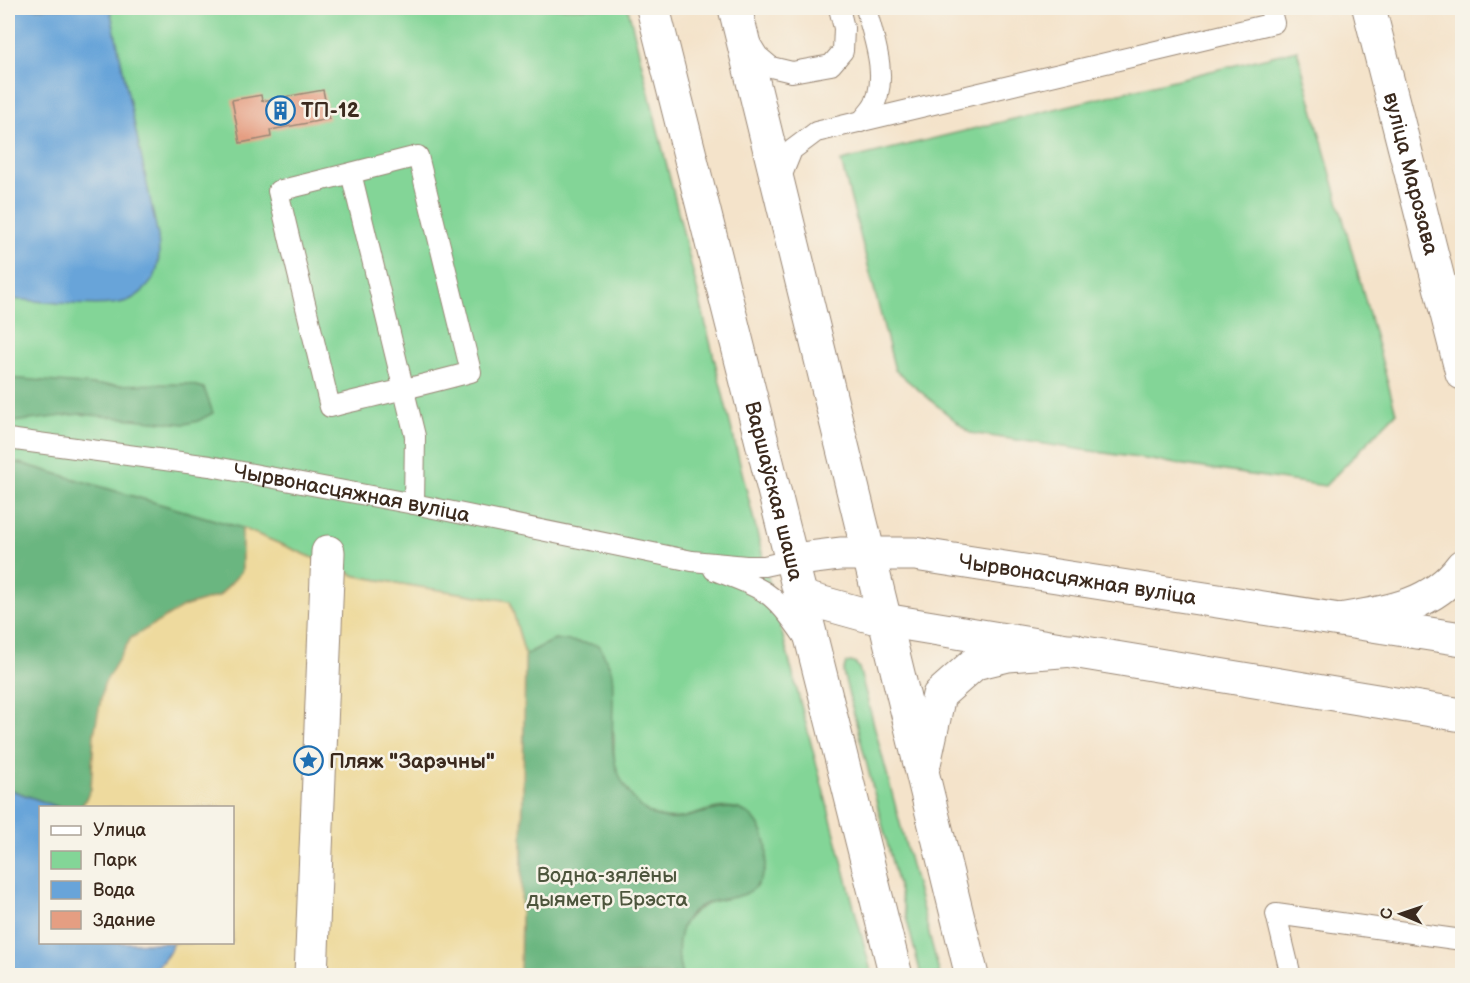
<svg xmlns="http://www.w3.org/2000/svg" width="1470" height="983" font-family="'Balsamiq Sans',sans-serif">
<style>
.green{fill:#83d597;stroke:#5f805a;stroke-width:1.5}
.forest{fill:#6ab680;stroke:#52704f;stroke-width:1.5}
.sand{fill:#eeda9e;stroke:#94825e;stroke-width:1.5}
.water{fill:#68a4d9;stroke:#52677c;stroke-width:1.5}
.building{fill:#e59e82}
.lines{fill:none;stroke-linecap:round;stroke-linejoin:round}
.lane-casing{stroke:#988674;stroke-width:22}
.street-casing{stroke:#988674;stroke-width:35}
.secondary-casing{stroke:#988674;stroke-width:35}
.highway-casing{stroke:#988674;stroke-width:35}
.lane{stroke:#fff;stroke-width:20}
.street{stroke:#fff;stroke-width:33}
.secondary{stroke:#fff;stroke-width:33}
.highway{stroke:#fff;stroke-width:33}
.labels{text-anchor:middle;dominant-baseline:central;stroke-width:5;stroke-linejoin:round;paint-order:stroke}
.poi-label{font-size:21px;font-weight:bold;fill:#3b2a1e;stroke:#f7f3e8;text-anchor:start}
.street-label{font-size:21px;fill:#3b2a1e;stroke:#f7f3e8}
.park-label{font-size:21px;fill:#4d553c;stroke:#f7f3e8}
</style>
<rect width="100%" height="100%" fill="#f7f3e8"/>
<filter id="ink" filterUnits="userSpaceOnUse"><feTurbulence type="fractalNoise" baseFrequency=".0167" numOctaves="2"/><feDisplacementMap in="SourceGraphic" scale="12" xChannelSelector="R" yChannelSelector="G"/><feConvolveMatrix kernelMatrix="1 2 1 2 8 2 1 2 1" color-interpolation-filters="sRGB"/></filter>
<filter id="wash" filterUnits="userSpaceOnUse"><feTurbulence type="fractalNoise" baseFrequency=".008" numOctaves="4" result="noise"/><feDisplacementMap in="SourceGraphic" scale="24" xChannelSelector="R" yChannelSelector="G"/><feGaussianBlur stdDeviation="1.35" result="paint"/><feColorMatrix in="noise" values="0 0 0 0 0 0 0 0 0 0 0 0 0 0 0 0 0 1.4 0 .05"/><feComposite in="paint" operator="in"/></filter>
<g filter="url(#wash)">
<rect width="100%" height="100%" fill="#f4e3ca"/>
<g class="green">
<path d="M8,8H628L777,614L872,975H682C671,936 680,913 719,899L761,828C754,820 747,811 736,808C705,802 681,831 648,812C630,801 615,775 614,755C613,746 616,735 612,728C596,697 574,668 555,639L525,655L510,601L413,586L356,576L242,528L23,464L8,461Z"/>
<polygon points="1297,50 1396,413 1325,486 970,433 895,370 841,161"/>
<polygon points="851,662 856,664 859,668 940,975 921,975 843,672 846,663"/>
</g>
<g class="forest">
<polygon points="8,378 94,385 189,384 204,388 213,413 198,421 185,424 80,414 12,422 8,421"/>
<polygon points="8,461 23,464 242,528 242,571 219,596 183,607 94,734 91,789 81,807 58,807 8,789"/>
<path d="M555,639L599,645C603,653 608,662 611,670C614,678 612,689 613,697C613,715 611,741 614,757C617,776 630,799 646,811C654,817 666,820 676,819C700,817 734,795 754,819C760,826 764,834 766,843C769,862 764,886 745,894C732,899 718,899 705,904C676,916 675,950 682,975H520L525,655Z"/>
</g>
<path class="sand" d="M242,528L356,576L413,586L510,601L525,655L520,975H147C157,967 171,956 172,943L232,942V808H81L91,789L94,734L104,684L131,638L183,607L219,596L242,571Z"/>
<g class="water">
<path d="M8,8H110L158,236C159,248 160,261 156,273C152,284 138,297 127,301C102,310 36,300 8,299Z"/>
<path d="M8,789L58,807L40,808V942L172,943C171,956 156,967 147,975H8Z"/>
</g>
<g id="blocks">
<polygon class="building" points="323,90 329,119 270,130 271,137 240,143 232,100 261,95 262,101"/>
</g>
</g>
<g filter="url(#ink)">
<use href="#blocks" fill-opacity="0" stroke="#988674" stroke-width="1.5"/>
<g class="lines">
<defs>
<g id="lane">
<polyline points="750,43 758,56 771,67 792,72 831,65 843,51 844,28 839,8"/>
<path d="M861,122C865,116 872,110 875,103C888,74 873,37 866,8"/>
<path d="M351,173L418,156L471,372C425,385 377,395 330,407L278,191L351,173L415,436L414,504"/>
<polyline points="779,182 792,150 816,132 1274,23 1270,8"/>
<path id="s1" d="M8,439L210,466L414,504L692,561L746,566H764L792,560"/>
<path d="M714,570C732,577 751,583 766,593C781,603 794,622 804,637"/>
<polyline points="1291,976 1276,914 1462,940"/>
</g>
<g id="street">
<path id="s2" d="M1369,8L1462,373"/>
<path d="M1345,619C1390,612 1433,605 1462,566"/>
<polyline points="311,976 328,552"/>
</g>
<g id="secondary">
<path id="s3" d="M792,560L840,554H915L1462,639"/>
<polyline points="801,597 884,620 1462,715"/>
</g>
<g id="highway">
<path id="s4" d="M653,8L896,976"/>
<polyline points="735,8 972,976"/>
<polyline points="924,764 939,695 975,663 1008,655 1074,650"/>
</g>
</defs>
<use href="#lane" class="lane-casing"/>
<use href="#street" class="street-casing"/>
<use href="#secondary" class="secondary-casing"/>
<use href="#highway" class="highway-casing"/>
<use href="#lane" class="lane"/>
<use href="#street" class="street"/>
<use href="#secondary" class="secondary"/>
<use href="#highway" class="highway"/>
</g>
</g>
<defs>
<symbol id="building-ring" viewBox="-11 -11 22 22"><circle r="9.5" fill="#f7f3e8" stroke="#1f6fb2" stroke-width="1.5"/><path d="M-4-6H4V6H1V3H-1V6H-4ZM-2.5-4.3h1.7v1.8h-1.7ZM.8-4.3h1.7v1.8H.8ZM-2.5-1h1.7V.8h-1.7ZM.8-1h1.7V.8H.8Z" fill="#1f6fb2"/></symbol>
<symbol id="sight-ring" viewBox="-11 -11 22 22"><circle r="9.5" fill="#f7f3e8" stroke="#1f6fb2" stroke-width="1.5"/><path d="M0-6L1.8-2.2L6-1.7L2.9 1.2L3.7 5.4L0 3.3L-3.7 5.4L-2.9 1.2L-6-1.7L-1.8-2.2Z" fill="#1f6fb2"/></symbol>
</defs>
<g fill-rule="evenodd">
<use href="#building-ring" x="264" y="94" width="33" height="33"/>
<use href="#sight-ring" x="292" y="744" width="33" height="33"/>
</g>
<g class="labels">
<g class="poi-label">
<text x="301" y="110">ТП-12</text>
<text x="329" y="761">Пляж "Зарэчны"</text>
</g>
<g class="street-label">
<text stroke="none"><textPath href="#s2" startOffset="171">вуліца Марозава</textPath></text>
<text stroke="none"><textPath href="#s4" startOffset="498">Варшаўская шаша</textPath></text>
<text stroke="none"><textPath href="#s1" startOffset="348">Чырвонасцяжная вуліца</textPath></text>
<text stroke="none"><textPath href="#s3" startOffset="288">Чырвонасцяжная вуліца</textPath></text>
</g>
<g class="park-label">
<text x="607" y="875">Водна-зялёны<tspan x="607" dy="24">дыяметр Брэста</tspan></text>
</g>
</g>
<rect width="1470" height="983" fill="none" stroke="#f7f3e8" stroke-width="30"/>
<rect x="39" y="806" width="195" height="138" fill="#f7f3e8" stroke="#aca397" stroke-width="1.5"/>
<rect x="51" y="826" width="30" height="9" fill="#ffffff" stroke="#aca397" stroke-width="1.5"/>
<text x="93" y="836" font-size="18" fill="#3b2a1e">Улица</text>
<rect x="51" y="851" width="30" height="18" fill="#83d597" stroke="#aca397" stroke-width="1.5"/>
<text x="93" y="866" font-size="18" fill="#3b2a1e">Парк</text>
<rect x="51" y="881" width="30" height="18" fill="#68a4d9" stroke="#aca397" stroke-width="1.5"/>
<text x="93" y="896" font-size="18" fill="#3b2a1e">Вода</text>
<rect x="51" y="911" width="30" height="18" fill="#e59e82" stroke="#aca397" stroke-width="1.5"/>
<text x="93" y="926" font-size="18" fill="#3b2a1e">Здание</text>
<g transform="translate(1401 914) rotate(272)" stroke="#f7f3e8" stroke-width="4.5" paint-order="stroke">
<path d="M0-4.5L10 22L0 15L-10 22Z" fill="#3b2a1e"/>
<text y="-9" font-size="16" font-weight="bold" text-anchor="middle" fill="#3b2a1e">С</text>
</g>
</svg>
